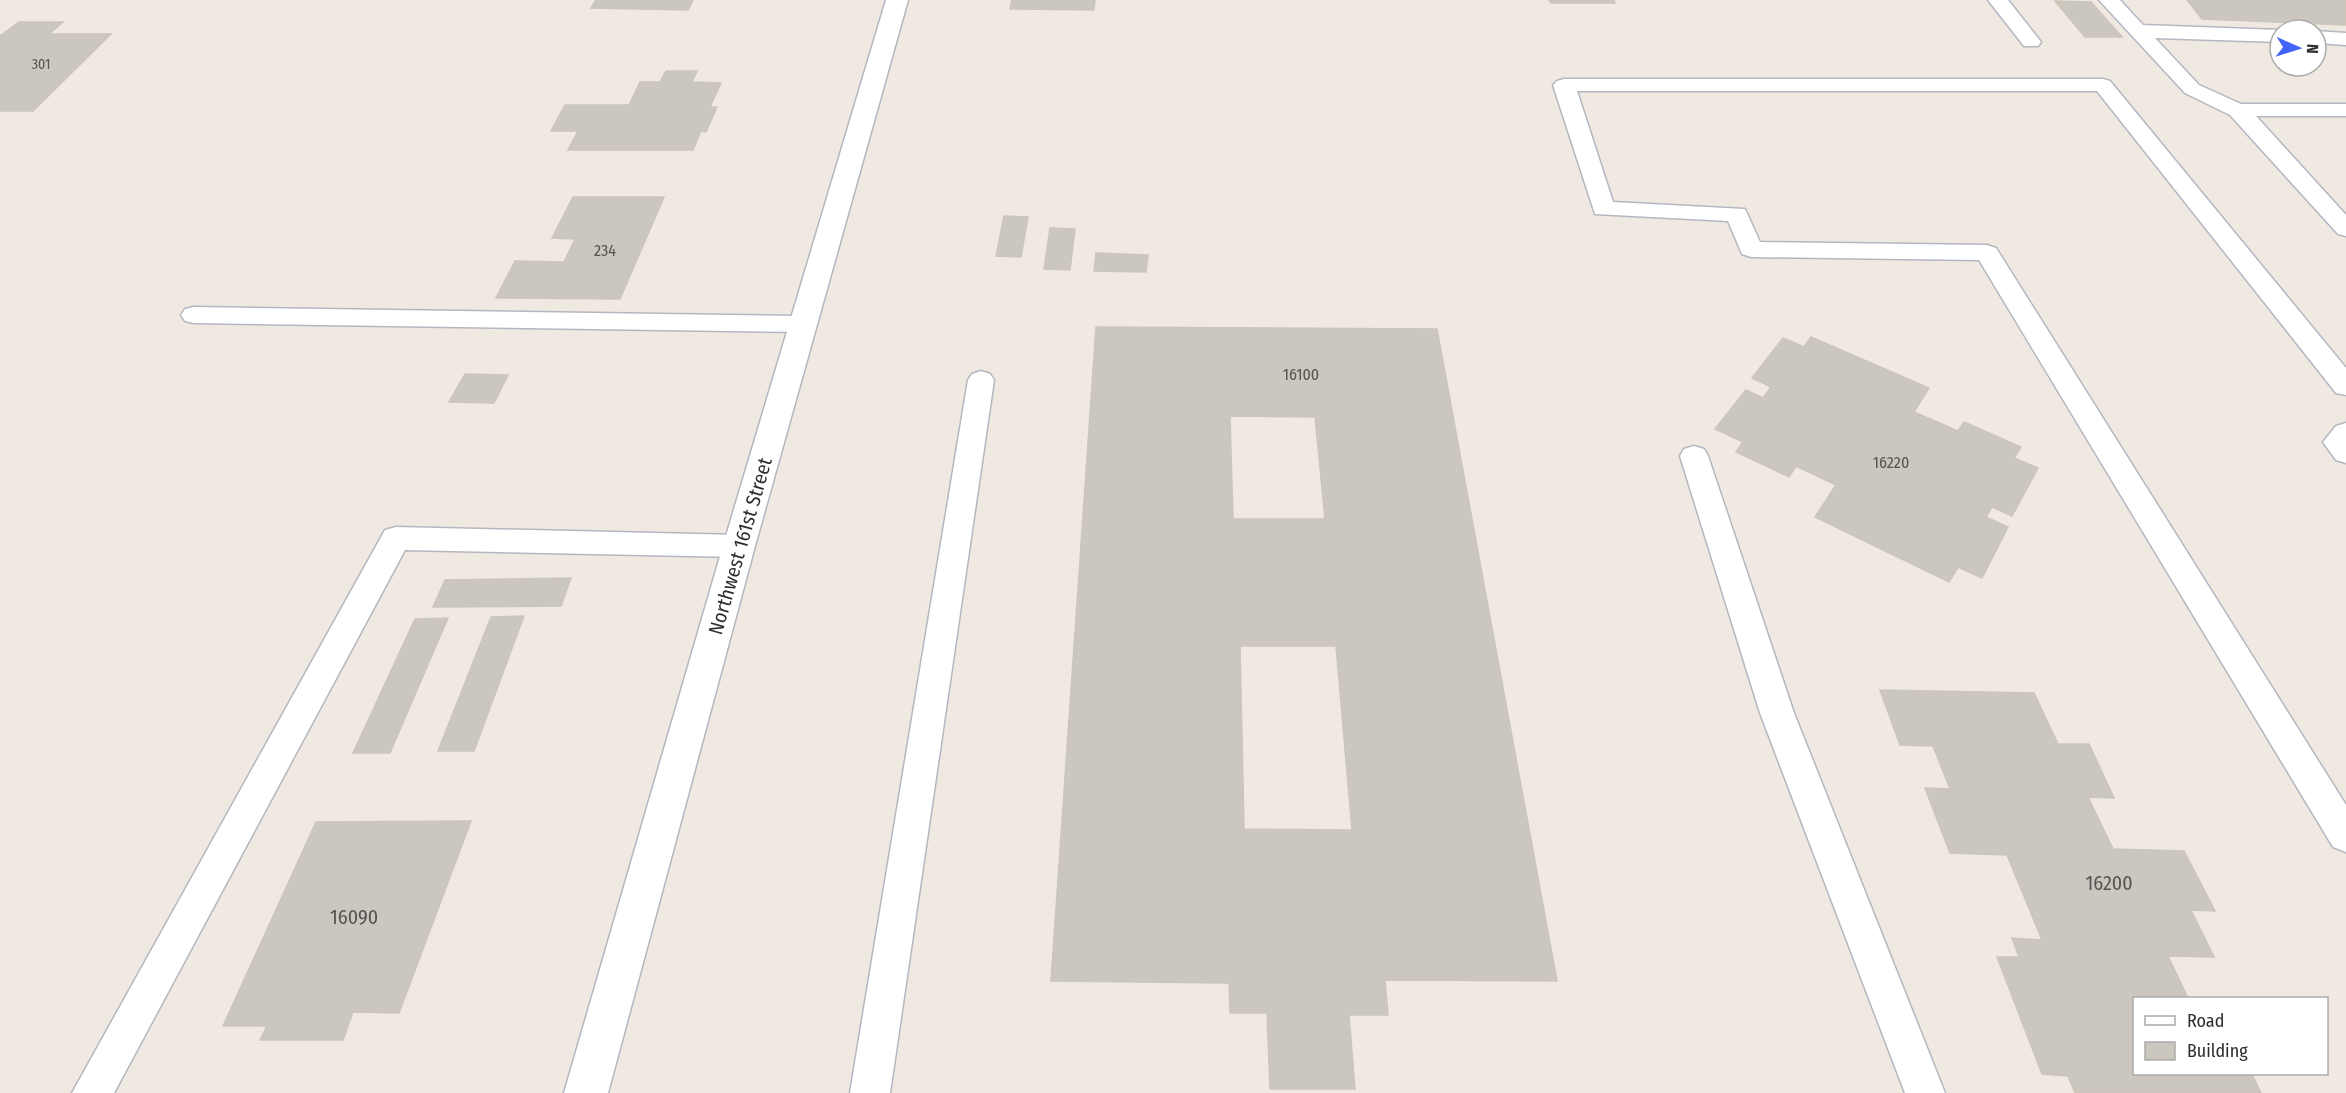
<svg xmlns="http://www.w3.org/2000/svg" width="2346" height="1093" font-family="'Fira Sans Condensed',sans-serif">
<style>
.building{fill:#cbc7bf;stroke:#cbc5ba;stroke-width:1.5;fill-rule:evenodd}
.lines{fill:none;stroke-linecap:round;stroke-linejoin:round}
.lane-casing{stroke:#b4b7c1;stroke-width:3}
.street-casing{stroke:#b4b7c1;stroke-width:3}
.lane{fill:#fff;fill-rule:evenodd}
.street{fill:#fff;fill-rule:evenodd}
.labels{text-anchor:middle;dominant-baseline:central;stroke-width:4.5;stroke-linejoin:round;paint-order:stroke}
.far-number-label{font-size:14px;fill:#555452}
.number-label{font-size:16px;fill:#555452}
.street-label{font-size:20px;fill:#2e2e2e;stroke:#fff}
.near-number-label{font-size:20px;fill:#555452}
</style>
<rect width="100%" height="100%" fill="#efe9e1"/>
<g class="building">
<polygon points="596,0 693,0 688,10 591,8"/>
<polygon points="1012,0 1095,0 1094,10 1010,9"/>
<polygon points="1549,0 1614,0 1615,3 1551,3"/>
<polygon points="2187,0 2346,0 2346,25 2202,19"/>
<polygon points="2055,1 2091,2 2122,37 2085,37"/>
<polygon points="19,22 63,22 49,34 111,34 33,111 0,111 0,36"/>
<polygon points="666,71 697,71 692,82 721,83 710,107 717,107 706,132 701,131 693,150 568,150 578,131 551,131 565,105 629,105 640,82 660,82"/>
<polygon points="573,197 664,197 620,299 496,298 515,261 564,262 575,239 552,238"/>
<polygon points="1004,216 1028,217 1021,257 996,256"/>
<polygon points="1050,228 1075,229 1070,270 1044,269"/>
<polygon points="1096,253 1148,255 1146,272 1094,271"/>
<path d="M1096,327L1437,329L1557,981L1385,980L1388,1015H1349L1355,1089H1270L1267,1013H1230L1229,983L1051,981ZM1230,416L1315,417L1325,519H1233ZM1240,646H1336L1352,830L1244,829Z"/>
<polygon points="1811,337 1929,388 1914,412 1958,431 1964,422 2021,447 2014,458 2038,468 2012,516 1992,507 1986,517 2008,527 1982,578 1958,567 1949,582 1815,517 1836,485 1796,466 1789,477 1736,452 1743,442 1715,429 1746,390 1763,398 1771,387 1752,378 1783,338 1804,347"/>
<polygon points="465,374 508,375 494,403 449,402"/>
<polygon points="571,578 561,606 433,607 445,580"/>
<polygon points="524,616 474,751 438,751 491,617"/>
<polygon points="448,618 390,753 353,753 415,619"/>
<polygon points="1880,690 2034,693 2058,744 2089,744 2114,798 2088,797 2113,849 2184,851 2215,911 2191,910 2214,957 2168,956 2188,998 2134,998 2134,1074 2252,1074 2261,1093 2075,1093 2068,1076 2042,1074 1997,957 2019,957 2012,938 2042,940 2007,855 1950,853 1925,788 1950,789 1933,746 1900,745"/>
<polygon points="471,821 399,1013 353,1012 343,1040 260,1040 267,1026 223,1026 316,822"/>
</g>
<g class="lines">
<defs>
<g id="lane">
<polygon points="1988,0 2008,0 2041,42 2038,46 2024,46"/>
<polygon points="2099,0 2120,0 2143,25 2280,30 2280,42 2155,38 2199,85 2241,104 2346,104 2346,116 2256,116 2346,215 2346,236 2338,234 2230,115 2185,93"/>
<polygon points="2316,31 2346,33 2346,45 2316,43"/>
<polygon points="1564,79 2103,79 2110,81 2346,368 2346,395 2336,393 2097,91 1577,91 1613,202 1745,209 1760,242 1987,245 1996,248 2346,805 2346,852 2333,847 1979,260 1751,257 1742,254 1728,221 1595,214 1553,85 1557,81"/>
<polygon points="194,307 803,316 812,318 816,324 812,330 803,332 194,323 185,321 181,315 185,309"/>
<polygon points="981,371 990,374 994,380 890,1093 850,1093 968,380 972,374"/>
<polygon points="2346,423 2346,463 2336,460 2323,442 2336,426"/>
<polygon points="1694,446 1704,449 1708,456 1794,713 1945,1093 1905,1093 1760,713 1680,456 1684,449"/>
<polygon points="396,527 739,535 750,538 754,546 750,554 739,557 405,550 114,1093 72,1093 385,530"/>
</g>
<polygon id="street" points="886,0 908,0 755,546 608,1093 564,1093 723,546"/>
</defs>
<use href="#lane" class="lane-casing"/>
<use href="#street" class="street-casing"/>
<use href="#lane" class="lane"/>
<use href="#street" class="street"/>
</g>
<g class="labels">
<g class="far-number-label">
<text x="41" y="64">301</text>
</g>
<g class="number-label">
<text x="605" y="250">234</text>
<text x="1301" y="374">16100</text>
<text x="1891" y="462">16220</text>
</g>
<g class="street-label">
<text transform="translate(740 546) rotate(-74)">Northwest 161st Street</text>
</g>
<g class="near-number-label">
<text x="2109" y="883">16200</text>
<text x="354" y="917">16090</text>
</g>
</g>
<rect x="2133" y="997" width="195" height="78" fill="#ffffff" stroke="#ababab" stroke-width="1.5"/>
<rect x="2145" y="1016" width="30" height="9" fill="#ffffff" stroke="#ababab" stroke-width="1.5"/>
<text x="2187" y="1027" font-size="18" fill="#2e2e2e">Road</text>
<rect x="2145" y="1042" width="30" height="18" fill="#cbc7bf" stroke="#ababab" stroke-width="1.5"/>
<text x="2187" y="1057" font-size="18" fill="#2e2e2e">Building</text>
<g transform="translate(2298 48) rotate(93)"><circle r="28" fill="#ffffff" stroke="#ababab" stroke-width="1.5"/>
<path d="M0-4.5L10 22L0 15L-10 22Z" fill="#4264fb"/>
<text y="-9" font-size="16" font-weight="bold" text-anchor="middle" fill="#2e2e2e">N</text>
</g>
</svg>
